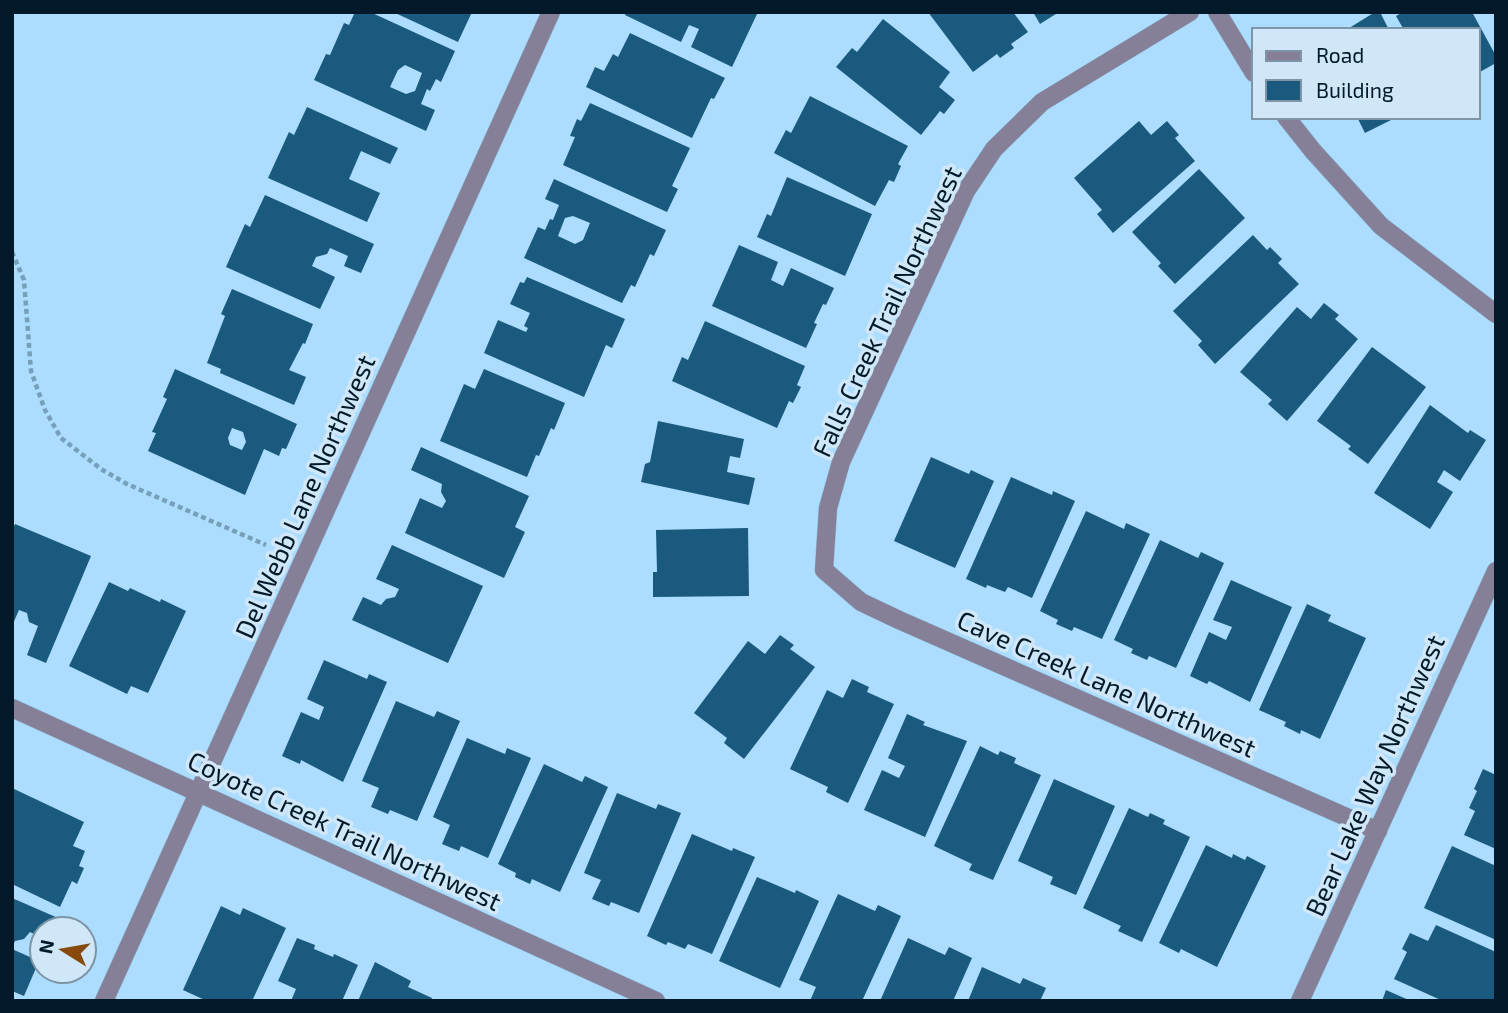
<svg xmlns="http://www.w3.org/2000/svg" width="1508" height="1013" font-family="'Exo 2',sans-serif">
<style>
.building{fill:#1a5a7e;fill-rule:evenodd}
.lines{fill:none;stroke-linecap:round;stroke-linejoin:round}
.minor-casing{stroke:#8dbad7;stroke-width:19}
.path{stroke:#769fba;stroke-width:4.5;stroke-dasharray:5 3.5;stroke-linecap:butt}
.minor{stroke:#867f98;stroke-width:18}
.labels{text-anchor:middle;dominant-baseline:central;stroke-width:7;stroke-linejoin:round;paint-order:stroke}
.street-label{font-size:26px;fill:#011928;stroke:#cfe7f8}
</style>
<rect width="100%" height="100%" fill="#acddfe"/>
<g class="building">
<path d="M355,12H370L455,51L441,82L436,79L430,91L427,89L421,104L435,110L426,131L314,80L326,54L330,55L344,23L349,25ZM405,65L422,73L415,91L406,94L390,87L398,70Z"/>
<polygon points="393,12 472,12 458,42"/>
<polygon points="626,12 758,12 732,67 691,47 699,29 689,25 681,42 625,15"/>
<polygon points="928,12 1013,12 1028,32 1011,44 1014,48 1000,58 997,54 973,72"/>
<polygon points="1033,12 1059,12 1040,24"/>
<polygon points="1375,12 1380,12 1389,30 1346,30"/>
<polygon points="1403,12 1472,12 1496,56 1496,63 1478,73 1478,30 1404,30 1396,16"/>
<polygon points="883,19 950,72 939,87 955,100 944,114 940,111 921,135 836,67 852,48 857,52"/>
<polygon points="630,33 725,78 714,99 711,98 692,138 586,87 595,67 604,71 613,54 618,57"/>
<polygon points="810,96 908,146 898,164 901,166 894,182 889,180 875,206 774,153 786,130 791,133"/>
<polygon points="590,103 690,148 672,186 678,189 667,212 563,165 575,137 570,136 577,119 581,121"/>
<polygon points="307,107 398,148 390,164 361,151 349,179 380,193 367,222 268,178 289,132 294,135"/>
<polygon points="1357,117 1397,117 1365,133"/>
<polygon points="1139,121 1151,135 1167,121 1179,135 1175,138 1195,161 1113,233 1097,214 1102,210 1074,178"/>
<polygon points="1199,169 1245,218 1175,284 1158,266 1161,263 1132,232"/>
<polygon points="787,177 872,214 845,276 757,237 767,214 771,216"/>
<path d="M554,179L666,230L654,256L650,254L635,287L631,285L622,303L524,258L538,227L545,230L550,219L553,220L559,205L545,199ZM573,216L590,223L583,240L575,244L558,236L565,218Z"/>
<polygon points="265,195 374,244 361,273 344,266 348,256 330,248 327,254 316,257 312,266 335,277 320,309 226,267 245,224 250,227"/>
<polygon points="1253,235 1267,250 1270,247 1282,259 1278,263 1299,284 1215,364 1198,345 1202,341 1173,311"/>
<polygon points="739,245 778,262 771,280 783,286 791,268 834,288 826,305 823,304 814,323 817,324 806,348 712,306"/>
<polygon points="527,277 625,319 612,348 606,345 584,397 484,353 498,320 526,332 528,328 524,326 530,313 510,304 520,282 524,283"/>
<polygon points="232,289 313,324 305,344 303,343 289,370 306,377 294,405 220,373 221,369 207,363 225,316 221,314"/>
<polygon points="1324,303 1339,315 1335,319 1358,339 1287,421 1268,404 1272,400 1240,372 1297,307 1311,319"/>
<polygon points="705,321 805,366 797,385 801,387 793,403 789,401 777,428 672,381 682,357 688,360"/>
<polygon points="1372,347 1426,387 1368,464 1348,449 1351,446 1317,421"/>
<path d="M175,369L297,424L286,449L282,448L279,456L264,449L245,495L148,451L156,433L152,432L167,399L163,397ZM232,428L243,432L246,442L242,450L230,445L228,438Z"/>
<polygon points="484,369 565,403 554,430 551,428 539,456 536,455 527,477 440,441 464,384 475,389"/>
<polygon points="1430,405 1468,433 1470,430 1486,440 1460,481 1444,470 1437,482 1453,492 1430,529 1374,493"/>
<polygon points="658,421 744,439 740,458 730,456 727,472 755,478 749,505 641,482 645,464 650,462"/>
<polygon points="421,447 529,496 515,527 525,532 504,578 405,533 420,498 442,508 446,501 441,492 442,484 411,470"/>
<polygon points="931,457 969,474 971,470 994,481 955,568 894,541"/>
<polygon points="1011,477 1052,495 1053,491 1075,501 1032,598 1008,587 1005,592 987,585 986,588 966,579"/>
<polygon points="1086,511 1124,529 1126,523 1150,534 1102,639 1074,627 1072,631 1056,624 1058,620 1040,611"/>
<polygon points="15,524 91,556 46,663 27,655 38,626 29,622 27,613 19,610 12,626 12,531"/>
<polygon points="748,528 749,596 653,597 653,572 657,572 656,530"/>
<polygon points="1160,540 1198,558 1201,552 1224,563 1176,668 1149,656 1147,660 1131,653 1133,649 1114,640"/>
<polygon points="392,545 483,586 448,663 352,620 363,597 381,605 386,599 395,597 399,589 376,579"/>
<polygon points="1231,580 1292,607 1250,702 1209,681 1207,684 1190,676 1209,632 1226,640 1232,627 1213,620"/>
<polygon points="109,582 128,591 130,588 160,602 161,599 186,611 148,693 131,686 127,694 69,666"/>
<polygon points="1307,604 1331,615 1328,621 1366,638 1320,739 1301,730 1300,734 1284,726 1286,722 1259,710"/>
<polygon points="780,635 794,645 790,649 815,667 744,759 724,743 727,738 694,713 748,641 765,654"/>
<polygon points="324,660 367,679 369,674 387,682 343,782 301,760 300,764 282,756 301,712 319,720 324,707 307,699"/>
<polygon points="852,679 869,687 867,692 894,704 848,803 826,792 828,787 790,769 827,690 843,698"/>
<polygon points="396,701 434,717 437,711 460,721 417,821 390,810 388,814 371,807 379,788 362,781"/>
<polygon points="907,714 925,722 923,725 967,741 925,837 864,810 882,770 899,778 905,766 888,758"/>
<polygon points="467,738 505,754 507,748 531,758 488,858 461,846 459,851 442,844 450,825 433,817"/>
<polygon points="980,746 998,755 1000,751 1016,758 1014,763 1041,775 993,880 969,870 972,864 934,846"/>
<polygon points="544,764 582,782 585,776 608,787 560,892 532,879 530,884 515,877 516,873 498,864"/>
<polygon points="1483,769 1496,775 1496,849 1464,835 1475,811 1469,808 1477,791 1474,789"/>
<polygon points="1054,779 1115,806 1076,895 1050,884 1053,877 1018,861"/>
<polygon points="12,788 84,822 73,846 85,851 79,866 84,868 77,884 72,881 60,907 12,884"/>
<polygon points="617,793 656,809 658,804 681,813 639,913 611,902 609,906 592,899 601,880 584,873"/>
<polygon points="1129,808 1148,817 1150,813 1165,820 1163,824 1190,837 1142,942 1118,931 1121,926 1083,908"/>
<polygon points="692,834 732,851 733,848 755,857 712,954 688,944 685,949 668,942 666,945 647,936"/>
<polygon points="1206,845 1232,858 1233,854 1245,860 1247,856 1266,866 1217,967 1181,949 1179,953 1159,943"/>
<polygon points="1452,846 1496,866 1496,940 1424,908"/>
<polygon points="757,877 795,893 796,890 819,901 780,988 719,961"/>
<polygon points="838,894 875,911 878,905 901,916 862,1001 810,1001 816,987 799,980"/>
<polygon points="12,898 58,918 53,929 42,929 42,938 30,932 24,939 15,941 12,948"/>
<polygon points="221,906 240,915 243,908 286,928 252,1001 207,1001 183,990"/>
<polygon points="1436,925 1496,952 1496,1001 1443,1001 1394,979 1407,952 1402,949 1410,933 1428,941"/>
<polygon points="297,938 315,945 314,949 333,957 334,954 358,965 342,1001 291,1001 296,989 278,981"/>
<polygon points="908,938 945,955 949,947 972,958 953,1001 880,1001"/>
<polygon points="12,949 39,961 24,996 12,991"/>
<polygon points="375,962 411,981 408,987 432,998 431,1001 358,1001"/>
<polygon points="982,967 1020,984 1023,978 1046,988 1040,1001 968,1001"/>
<polygon points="1386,990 1411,1001 1382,1001"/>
</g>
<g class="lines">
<defs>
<g id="minor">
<polyline points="1190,12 1042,102 994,149 966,191 841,462 828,508 824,570 861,602 899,620 1378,831"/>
<polyline points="1217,12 1254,73"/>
<polyline points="1286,117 1313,151 1381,226 1496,314"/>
<polyline points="12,708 656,1001"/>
<polyline points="104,1001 551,12"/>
<polyline points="1300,1001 1496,571"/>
</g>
</defs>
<use href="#minor" class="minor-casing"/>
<polyline class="path" points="12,252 24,280 31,371 45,410 61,438 101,469 127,484 266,545"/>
<use href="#minor" class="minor"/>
</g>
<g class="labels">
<g class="street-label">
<text transform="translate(886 311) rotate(-65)">Falls Creek Trail Northwest</text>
<text transform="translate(304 496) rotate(-66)">Del Webb Lane Northwest</text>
<text transform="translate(1107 683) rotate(24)">Cave Creek Lane Northwest</text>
<text transform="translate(1374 775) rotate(-66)">Bear Lake Way Northwest</text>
<text transform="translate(345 830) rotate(25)">Coyote Creek Trail Northwest</text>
</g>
</g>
<rect width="1508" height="1013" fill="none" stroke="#011928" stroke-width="28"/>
<rect x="1252" y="28" width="228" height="91" fill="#cfe7f8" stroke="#7d95a5" stroke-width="2"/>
<rect x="1266" y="51" width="35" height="10" fill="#867f98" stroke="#7d95a5" stroke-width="2"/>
<text x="1316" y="63" font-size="21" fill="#011928">Road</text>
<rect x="1266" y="80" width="35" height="21" fill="#1a5a7e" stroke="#7d95a5" stroke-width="2"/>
<text x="1316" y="98" font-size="21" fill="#011928">Building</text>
<g transform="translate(63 950) rotate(281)"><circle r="33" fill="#cfe7f8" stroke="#7d95a5" stroke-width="2"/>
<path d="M0-5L12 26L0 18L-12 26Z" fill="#884a0b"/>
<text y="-10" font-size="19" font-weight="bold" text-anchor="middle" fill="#011928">N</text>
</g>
</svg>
